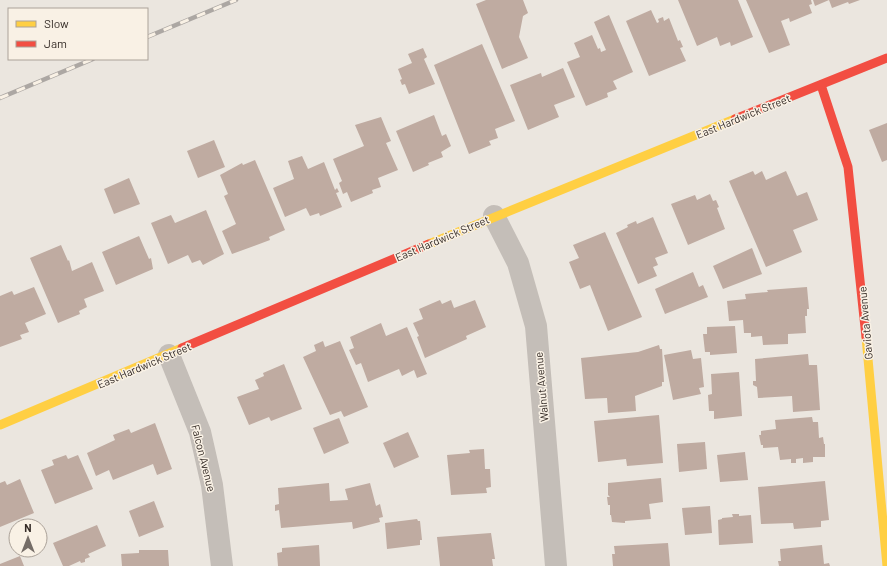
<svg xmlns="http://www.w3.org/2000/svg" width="887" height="566" font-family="Barlow,sans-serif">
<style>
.building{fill:#bfaba1}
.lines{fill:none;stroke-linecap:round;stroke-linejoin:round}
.street{stroke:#c4beb8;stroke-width:22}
.slow{stroke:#ffcf43;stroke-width:9}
.jam{stroke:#f24e42;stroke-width:9}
.rail-casing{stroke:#aca7a3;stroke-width:4.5}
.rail{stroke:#f9f1e5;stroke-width:3;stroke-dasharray:9;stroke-linecap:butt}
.labels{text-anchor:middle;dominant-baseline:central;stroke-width:3;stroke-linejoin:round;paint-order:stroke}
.street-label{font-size:11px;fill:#352c27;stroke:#f9f1e5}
</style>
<rect width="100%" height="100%" fill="#ebe6df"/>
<g class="building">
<polygon points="486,0 523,0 528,13 523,16 519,37 528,58 502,69 476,4"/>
<polygon points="678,0 738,0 753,37 731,46 730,42 720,46 717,37 697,46"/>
<polygon points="746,0 811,0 812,4 809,5 812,13 790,22 789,18 781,21 790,45 769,53"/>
<polygon points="813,0 860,0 849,4 848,2 832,8 829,0 815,6"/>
<polygon points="651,10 657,23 659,22 658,19 663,17 664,21 669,18 678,41 680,40 683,47 680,48 686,61 649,76 626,21"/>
<polygon points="609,15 633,72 613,81 617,89 607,93 608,97 586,106 567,62 580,57 574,43 592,35 598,49 600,48 601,52 606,50 594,22"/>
<polygon points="482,44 515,121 495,129 498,138 489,141 491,145 469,154 434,65"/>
<polygon points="423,48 427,57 424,59 435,84 409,94 405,84 402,85 400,80 402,79 398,69 412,63 408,54"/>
<polygon points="563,68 575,97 554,105 559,117 528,130 510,85 541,73 542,77"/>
<polygon points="434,115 442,136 446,134 451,146 441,152 443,157 428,163 429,165 413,172 396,131"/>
<polygon points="381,117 391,141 386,143 398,170 378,178 381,187 372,190 373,193 351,202 347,192 343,194 339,183 342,181 333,159 364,146 355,125"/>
<polygon points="887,123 887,160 882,162 869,130"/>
<polygon points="214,140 225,167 198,178 187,151"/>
<polygon points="302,156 308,169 324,162 335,190 337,188 339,192 336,193 342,207 320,216 319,213 310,216 306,208 285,217 273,188 294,179 288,161"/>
<polygon points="255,160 285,230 269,237 270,240 232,254 222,231 236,224 224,196 228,194 220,175 242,163 243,165"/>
<polygon points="753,171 755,175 762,171 766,180 786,171 797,196 807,192 818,220 793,230 802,252 766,267 729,181"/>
<polygon points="129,178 140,204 114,214 104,189"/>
<polygon points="710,194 713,201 716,200 719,207 717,208 725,229 688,245 671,204 695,195 697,200"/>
<polygon points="206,210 224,254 203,265 200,260 192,263 188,255 168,264 151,223 171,215 175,223"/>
<polygon points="653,217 668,253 655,258 658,265 653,267 657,276 638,284 616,233 628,227 627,225 636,221 637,224"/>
<polygon points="605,232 642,317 608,331 590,285 580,289 569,262 579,258 573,245"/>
<polygon points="139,236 149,259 151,258 153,269 116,285 102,252"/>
<polygon points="61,245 68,261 69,260 72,271 92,262 104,291 84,299 87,307 79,311 80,314 58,323 30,258"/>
<polygon points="752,248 762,274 723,289 713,266"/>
<polygon points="693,272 699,287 703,285 708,297 665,314 655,289"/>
<polygon points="34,287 46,314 25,323 29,332 20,335 22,339 0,347 0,296 12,291 14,295"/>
<polygon points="807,287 809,309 807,309 807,316 805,316 806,333 788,334 788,344 763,345 762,336 751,337 751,333 744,333 743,320 729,321 727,301 746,299 745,294 768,292 767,290"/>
<polygon points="440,300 442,304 451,300 454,308 475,300 486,327 466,336 467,339 425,358 417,337 419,336 413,323 423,319 419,309"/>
<polygon points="381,323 386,336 407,327 427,374 417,378 414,370 402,376 399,369 368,382 361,363 356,365 349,350 354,348 350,337"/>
<polygon points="735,326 737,353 710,355 710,352 705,352 703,334 707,334 707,327"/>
<polygon points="323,341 325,347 340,341 368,407 344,417 341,411 330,415 303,357 316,351 314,345"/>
<polygon points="659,345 660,349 662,349 664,382 662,382 662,386 635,396 636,411 608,413 607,398 585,399 581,358 638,352"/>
<polygon points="691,350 693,359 701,358 704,387 699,388 701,394 673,400 664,355"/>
<polygon points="808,354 809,365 817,365 820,410 793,412 792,396 758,398 757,387 753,385 753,381 756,381 755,359"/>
<polygon points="284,364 302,409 271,421 269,417 249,425 237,397 259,389 255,380 264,376 263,373"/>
<polygon points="739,372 742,416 714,419 714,411 709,411 708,395 712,394 711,374"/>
<polygon points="659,415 663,463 627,466 626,459 598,462 594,421"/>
<polygon points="812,417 813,422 818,422 819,438 823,437 824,444 825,444 825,457 813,457 813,462 803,463 803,458 796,459 796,463 791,463 791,459 780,460 778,447 763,448 763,445 761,445 759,435 761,435 761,431 776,429 775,420"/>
<polygon points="339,418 349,443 324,454 313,428"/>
<polygon points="155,423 172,469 157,475 153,464 113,480 109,470 96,476 87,453 115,440 113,435 129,429 131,433"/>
<polygon points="408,432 419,457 394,468 383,443"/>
<polygon points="705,442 707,469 679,472 677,444"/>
<polygon points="484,449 485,469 490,469 491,487 486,488 487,493 451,495 447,455 470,453 469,450"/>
<polygon points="745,452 748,480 720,482 717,455"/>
<polygon points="66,455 68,459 78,455 93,489 55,504 41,470 54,465 52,460"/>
<polygon points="661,478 663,502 649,504 651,519 625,521 625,523 612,522 611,515 610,515 610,505 608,505 607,497 610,497 608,495 608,483"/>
<polygon points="20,479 34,513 0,527 0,483 5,481 7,485"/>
<polygon points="825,481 829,520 821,521 821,527 794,529 793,523 761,524 758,487"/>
<polygon points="329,483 330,501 348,500 345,489 370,483 376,506 380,504 383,517 379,518 380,522 353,529 352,522 281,528 279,510 275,511 275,505 279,504 278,488"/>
<polygon points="154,501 164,527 139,537 129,511"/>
<polygon points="710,506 712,533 685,535 682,508"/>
<polygon points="732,514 739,514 739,516 751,515 753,543 719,545 718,520 722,519 722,518 733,517"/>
<polygon points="417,519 418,521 420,521 422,540 420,540 420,545 387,549 385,523"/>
<polygon points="97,525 106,546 88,554 90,557 85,559 85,562 81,563 80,561 69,566 63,566 53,543"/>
<polygon points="491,533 495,559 492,559 493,566 440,566 437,537"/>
<polygon points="668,543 670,566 613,566 612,554 615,554 614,546"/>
<polygon points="319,545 320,566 278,566 277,553 282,552 282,548"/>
<polygon points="822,545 824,564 829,563 830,566 779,566 778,561 781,561 780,549"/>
<polygon points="139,550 168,550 169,566 122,566 121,554 139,553"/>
<polygon points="20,556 24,566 0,566 0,564"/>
</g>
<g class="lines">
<g class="street">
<polyline points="494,216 518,263 536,326 556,566"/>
<polyline points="169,355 200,432 212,485 222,566"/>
</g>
<g class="slow">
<polyline points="429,244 735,119"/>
<polyline points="866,337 887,566"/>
<polyline points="0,425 182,348"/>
</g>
<g class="jam">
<polyline points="821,85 848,167 866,337"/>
<polyline points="735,119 887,58"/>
<polyline points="182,348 429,244"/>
</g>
<defs>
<g id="rail">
<polyline points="147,37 236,0"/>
<polyline points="0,98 93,59"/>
</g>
</defs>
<use href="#rail" class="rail-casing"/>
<use href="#rail" class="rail"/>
</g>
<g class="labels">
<g class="street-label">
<text transform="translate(743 116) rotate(-22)">East Hardwick Street</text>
<text transform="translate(442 238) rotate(-23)">East Hardwick Street</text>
<text transform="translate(865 323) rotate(-95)">Gaviota Avenue</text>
<text transform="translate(144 365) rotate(-23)">East Hardwick Street</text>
<text transform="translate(541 387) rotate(-95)">Walnut Avenue</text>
<text transform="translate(204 458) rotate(76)">Falcon Avenue</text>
</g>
</g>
<rect x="8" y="8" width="140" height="52" fill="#f9f1e5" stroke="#aba299"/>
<rect x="16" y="21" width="20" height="6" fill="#ffcf43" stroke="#aba299"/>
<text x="44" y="28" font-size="12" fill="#352c27">Slow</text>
<rect x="16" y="41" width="20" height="6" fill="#f24e42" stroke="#aba299"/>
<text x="44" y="48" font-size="12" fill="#352c27">Jam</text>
<g transform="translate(28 538)"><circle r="19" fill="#f9f1e5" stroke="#aba299"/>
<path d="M0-3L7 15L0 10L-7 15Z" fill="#756d67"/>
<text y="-6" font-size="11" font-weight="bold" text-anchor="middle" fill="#352c27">N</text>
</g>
</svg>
